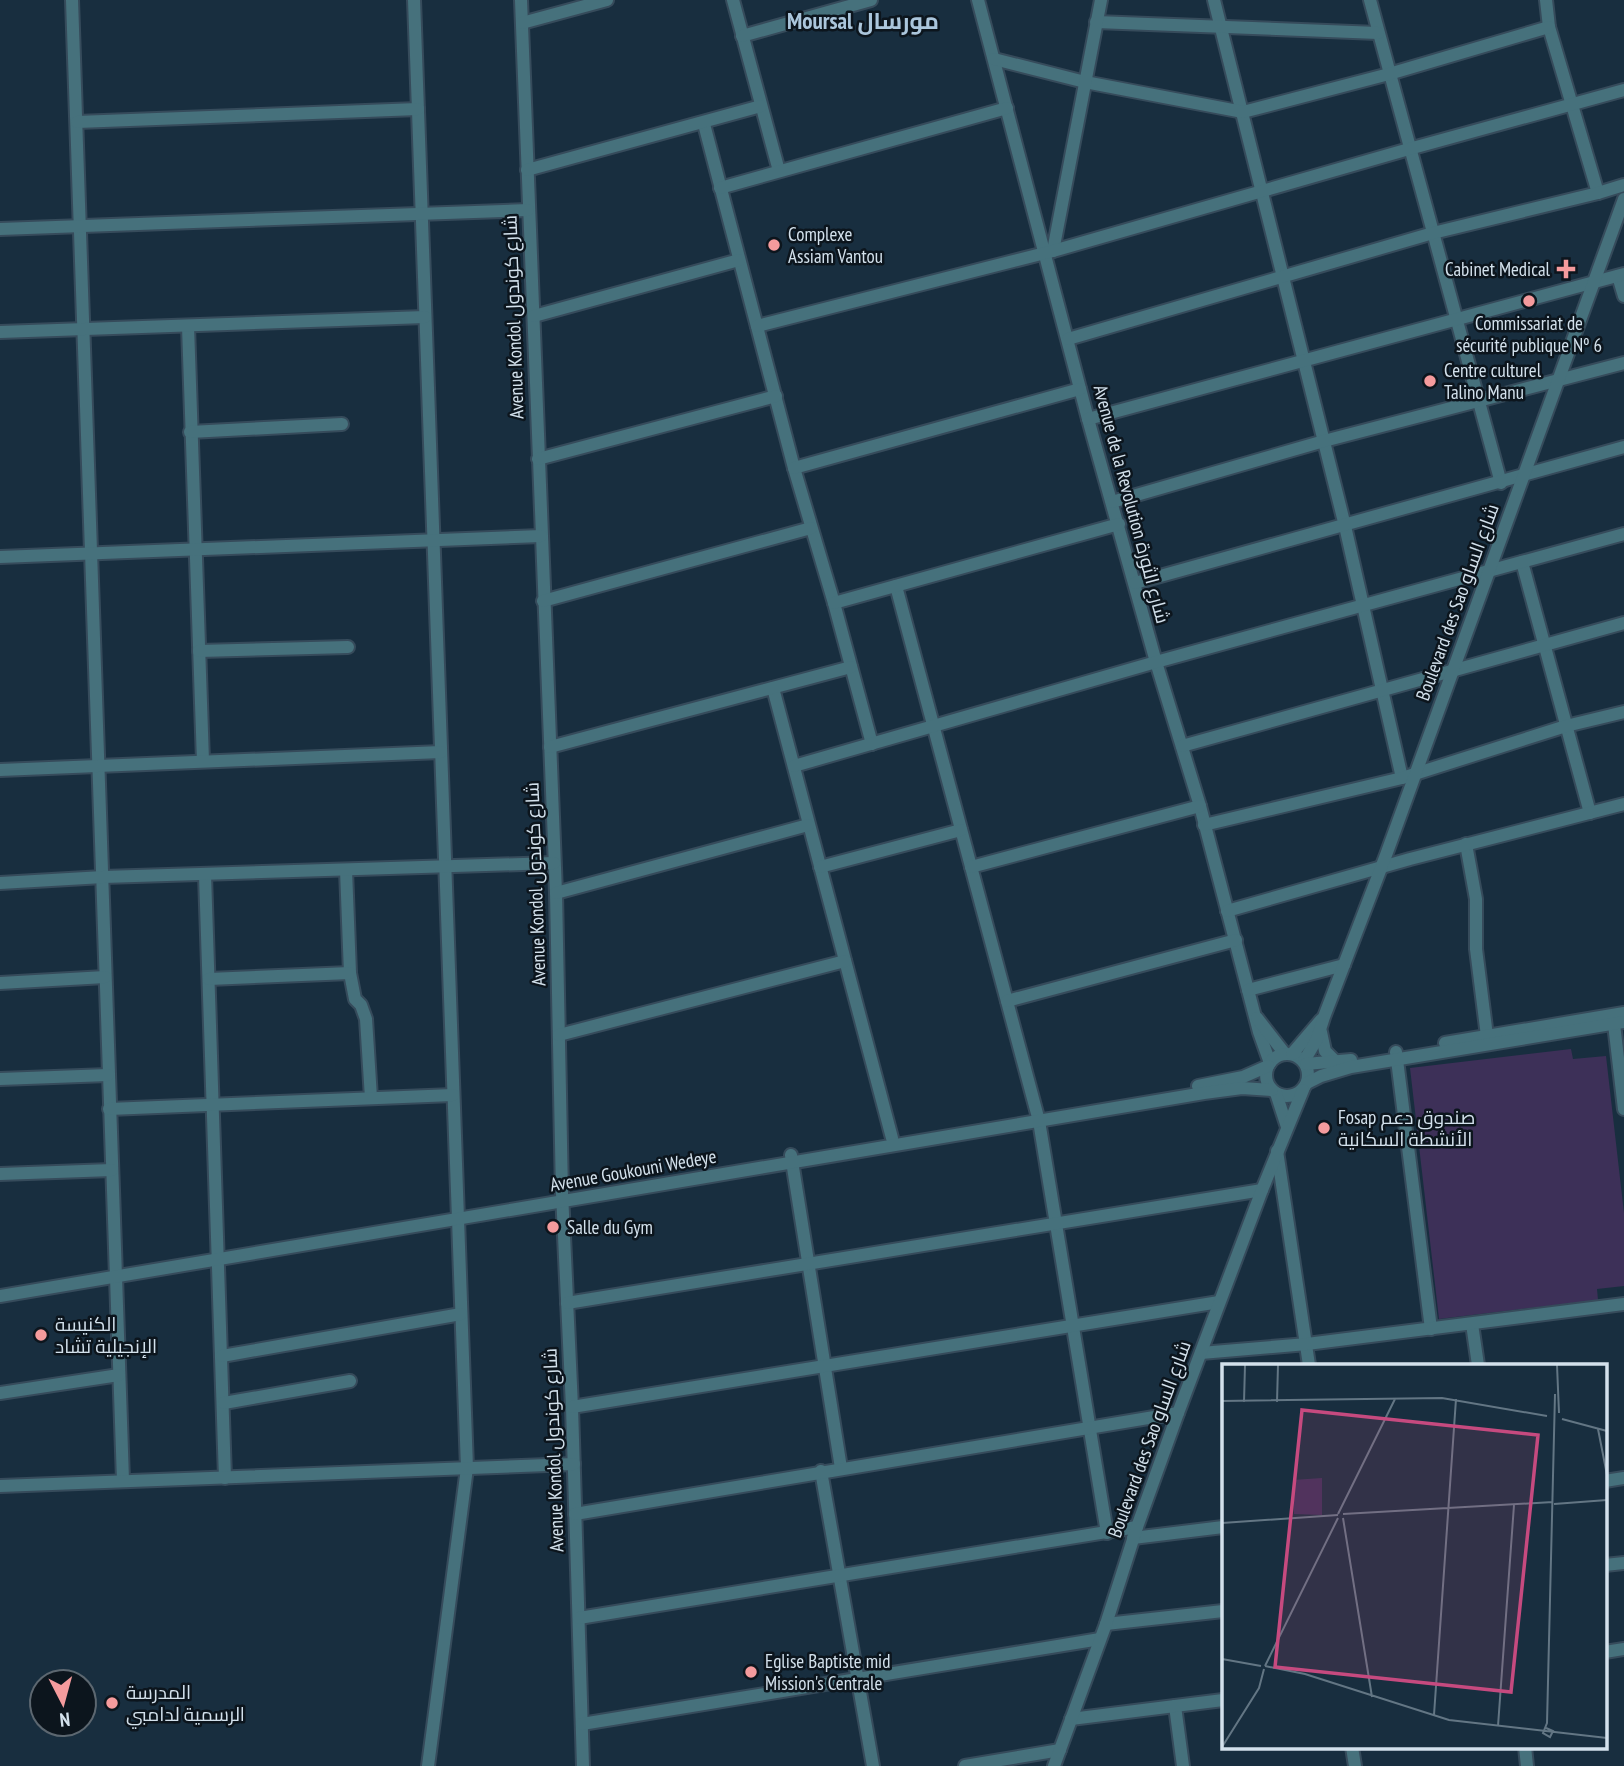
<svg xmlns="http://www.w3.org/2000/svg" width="1624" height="1766" font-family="'PT Sans Narrow',Cairo,sans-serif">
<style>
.green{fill:#3d3058}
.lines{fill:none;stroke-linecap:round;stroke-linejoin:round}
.minor-casing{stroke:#364b5b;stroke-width:16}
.minor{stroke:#46717c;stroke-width:12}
.poi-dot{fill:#f59b9d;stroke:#0c151d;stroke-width:2.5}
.labels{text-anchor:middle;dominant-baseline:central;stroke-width:5;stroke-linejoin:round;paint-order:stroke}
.poi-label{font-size:19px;fill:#d3e1ec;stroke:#0c151d;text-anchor:start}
.street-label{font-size:19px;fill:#d3e1ec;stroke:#0c151d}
.quarter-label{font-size:23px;font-weight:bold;fill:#abc6dc;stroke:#0c151d}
.inset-road{fill:none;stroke:#637684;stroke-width:2}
.view{fill:#c64a7f;fill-opacity:0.15;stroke:#c64a7f;stroke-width:3.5}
.inset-edge{fill:none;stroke:#d3e1ec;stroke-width:3.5}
</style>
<rect width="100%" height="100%" fill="#182e3f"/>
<polygon class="green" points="1571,1049 1573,1059 1606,1056 1624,1213 1624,1286 1597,1289 1598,1300 1439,1319 1410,1068"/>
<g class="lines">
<defs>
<g id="minor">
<polyline points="72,0 123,1480"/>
<polyline points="414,0 467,1468 428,1766"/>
<polyline points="521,0 556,893 562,1193 572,1407 583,1766"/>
<polyline points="733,0 779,171"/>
<polyline points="978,0 1088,419 1156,662 1200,806 1259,1032 1270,1063"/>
<polyline points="1214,0 1345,526 1402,778"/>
<polyline points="1370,0 1501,483"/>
<polyline points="1546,0 1549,27 1598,193"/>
<polyline points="1096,22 1378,33"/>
<polyline points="522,23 607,0"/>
<polyline points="742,36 871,0"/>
<polyline points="994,59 1085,82 1243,112 1389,74 1549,27"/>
<polyline points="77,122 418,109"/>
<polyline points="704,124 794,468 834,603 872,744"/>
<polyline points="527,170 761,106"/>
<polyline points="720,188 1007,108"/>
<polyline points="0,229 528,210"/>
<polyline points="1053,251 1101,0"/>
<polyline points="1618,276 1624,296"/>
<polyline points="534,316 739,260"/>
<polyline points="188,326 203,761"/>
<polyline points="757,326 1053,251 1409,149 1624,90"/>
<polyline points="0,332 425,317"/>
<polyline points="1068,339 1433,233 1598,193 1624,185"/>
<path d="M1088,419C1267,369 1446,323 1624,274"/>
<polyline points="190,432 342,424"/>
<polyline points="538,459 776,396"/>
<polyline points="794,468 1080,389"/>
<polyline points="1112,502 1324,441 1624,363"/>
<polyline points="0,557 541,536"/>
<polyline points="1522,562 1590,813"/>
<polyline points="1135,583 1624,447"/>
<polyline points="896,586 1039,1121 1107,1533"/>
<polyline points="543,601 811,528"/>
<polyline points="834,603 1119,524"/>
<polyline points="199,651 348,647"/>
<polyline points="773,688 892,1138"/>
<polyline points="1182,746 1624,623"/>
<polyline points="550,747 851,667"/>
<polyline points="794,766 1156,662 1624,534"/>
<polyline points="0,770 441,752"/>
<polyline points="1204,825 1402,778 1566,726 1624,712"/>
<polyline points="1466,844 1476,899 1476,949 1487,1036"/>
<polyline points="820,867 961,830"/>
<polyline points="971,867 1200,806"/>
<polyline points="346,870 350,973 355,999 361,1005 366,1019 371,1098"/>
<polyline points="205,875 225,1478"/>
<polyline points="0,883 103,877 554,863"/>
<polyline points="556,893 808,825"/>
<polyline points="1227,911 1410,859 1624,804"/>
<polyline points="209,979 350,973"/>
<polyline points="0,983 105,977"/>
<polyline points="1248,990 1344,965"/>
<polyline points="1007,1001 1236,940"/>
<polyline points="1257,1018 1285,1054"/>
<polyline points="1614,1024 1624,1109"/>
<polyline points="1321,1032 1325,1051 1336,1062"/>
<polyline points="559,1035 845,961"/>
<polyline points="1445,1043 1624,1013"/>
<polyline points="1396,1052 1431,1329"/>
<circle cx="1287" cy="1075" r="21"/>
<polyline points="1292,1054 1321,1020"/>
<polyline points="1304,1061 1317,1039 1324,1017 1386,855 1624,199"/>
<polyline points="1306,1064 1351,1060"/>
<polyline points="0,1079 108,1075"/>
<polyline points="1307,1083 1321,1076 1351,1067 1624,1022"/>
<polyline points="1198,1086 1243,1077 1268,1066"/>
<polyline points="1276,1093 1287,1127"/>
<polyline points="109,1109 453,1095"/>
<polyline points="1277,1151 1309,1365"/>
<polyline points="791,1155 841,1468"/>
<polyline points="0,1174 112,1170"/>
<polyline points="0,1296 1204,1093 1242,1088 1272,1090"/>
<polyline points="567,1303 1262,1190"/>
<polyline points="1472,1324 1478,1365"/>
<polyline points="1201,1353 1307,1344 1624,1304"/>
<polyline points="222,1356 461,1314"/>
<polyline points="0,1393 119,1375"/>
<polyline points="224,1403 350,1381"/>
<polyline points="572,1407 1219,1302"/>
<polyline points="821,1471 873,1766"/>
<polyline points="1605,1481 1624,1478"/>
<polyline points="0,1486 574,1464"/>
<polyline points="575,1514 1178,1413"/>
<polyline points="1133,1538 1223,1527"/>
<polyline points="1605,1565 1624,1563"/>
<polyline points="579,1618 1137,1527"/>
<polyline points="1106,1624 1223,1611"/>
<polyline points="1605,1652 1624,1649"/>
<polyline points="1175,1706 1183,1766"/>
<polyline points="1071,1719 1223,1700"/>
<polyline points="582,1724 1100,1639"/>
<polyline points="1352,1747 1355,1766"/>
<polyline points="1525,1747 1527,1766"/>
<polyline points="965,1766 1060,1750"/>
<polyline points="1054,1766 1106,1624 1137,1527 1178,1413 1262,1190 1303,1090"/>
</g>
</defs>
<use href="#minor" class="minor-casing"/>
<use href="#minor" class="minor"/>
</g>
<g class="poi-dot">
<circle cx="774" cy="245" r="7"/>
<path d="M1562.5 258.5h7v7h7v7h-7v7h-7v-7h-7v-7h7z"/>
<circle cx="1529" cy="301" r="7"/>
<circle cx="1430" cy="381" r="7"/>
<circle cx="1324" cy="1128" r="7"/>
<circle cx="553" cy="1227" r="7"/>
<circle cx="41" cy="1335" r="7"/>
<circle cx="751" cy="1672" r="7"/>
<circle cx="112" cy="1703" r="7"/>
</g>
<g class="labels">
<g class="poi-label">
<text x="788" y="234">Complexe<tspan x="788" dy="22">Assiam Vantou</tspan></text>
<text x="1550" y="269" text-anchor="end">Cabinet Medical</text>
<text x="1529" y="323" text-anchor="middle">Commissariat de<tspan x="1529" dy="22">sécurité publique Nº 6</tspan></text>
<text x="1444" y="370">Centre culturel<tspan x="1444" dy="22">Talino Manu</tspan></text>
<text x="1338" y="1117">Fosap صندوق دعم<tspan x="1338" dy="22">الأنشطة السكانية</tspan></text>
<text x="567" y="1227">Salle du Gym</text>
<text x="55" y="1324">الكنيسة<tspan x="55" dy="22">الإنجيلية تشاد</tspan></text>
<text x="765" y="1661">Eglise Baptiste mid<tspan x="765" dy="22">Mission's Centrale</tspan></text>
<text x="126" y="1692">المدرسة<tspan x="126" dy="22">الرسمية لدامبي</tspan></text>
</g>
<g class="street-label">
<text transform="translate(513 317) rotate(-92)">Avenue Kondol شارع كوندول</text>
<text transform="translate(1132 504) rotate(75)">Avenue de la Revolution شارع الثورة</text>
<text transform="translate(1457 602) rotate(-70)">Boulevard des Sao شارع الساو</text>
<text transform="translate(535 884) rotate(-92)">Avenue Kondol شارع كوندول</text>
<text transform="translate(633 1170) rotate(-10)">Avenue Goukouni Wedeye</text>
<text transform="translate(1149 1439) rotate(-70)">Boulevard des Sao شارع الساو</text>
<text transform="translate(553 1450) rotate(-92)">Avenue Kondol شارع كوندول</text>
</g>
<g class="quarter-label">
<text x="863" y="20">Moursal مورسال</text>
</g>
</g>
<g transform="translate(1222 1364)">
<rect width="385" height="385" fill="#182e3f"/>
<path d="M100,114V151L72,150L71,116Z" fill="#3d3058"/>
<path class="inset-road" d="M335,1L337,49M0,37L220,34L325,52M22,38L23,1M55,38L56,1M340,55L385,67M376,65L385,111M332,140L385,136M116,150L173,35M121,150L331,138M121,154L150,333M0,159L116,151M0,295L39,302M43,302L116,154M43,302L83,310L227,356L385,374M212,351L234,35M276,362L292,141M324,364L331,367L328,373L321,369L325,359L333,30M0,383L37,324L42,305"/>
<path class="view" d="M80,46L316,71L289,328L53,303Z"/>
<rect width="385" height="385" class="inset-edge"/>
</g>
<g transform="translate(63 1703) rotate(174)"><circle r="33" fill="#0c151d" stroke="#5c6770" stroke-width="2"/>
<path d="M0-5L12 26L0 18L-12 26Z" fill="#f59b9d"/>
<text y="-10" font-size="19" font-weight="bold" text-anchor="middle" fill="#d3e1ec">N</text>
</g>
</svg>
